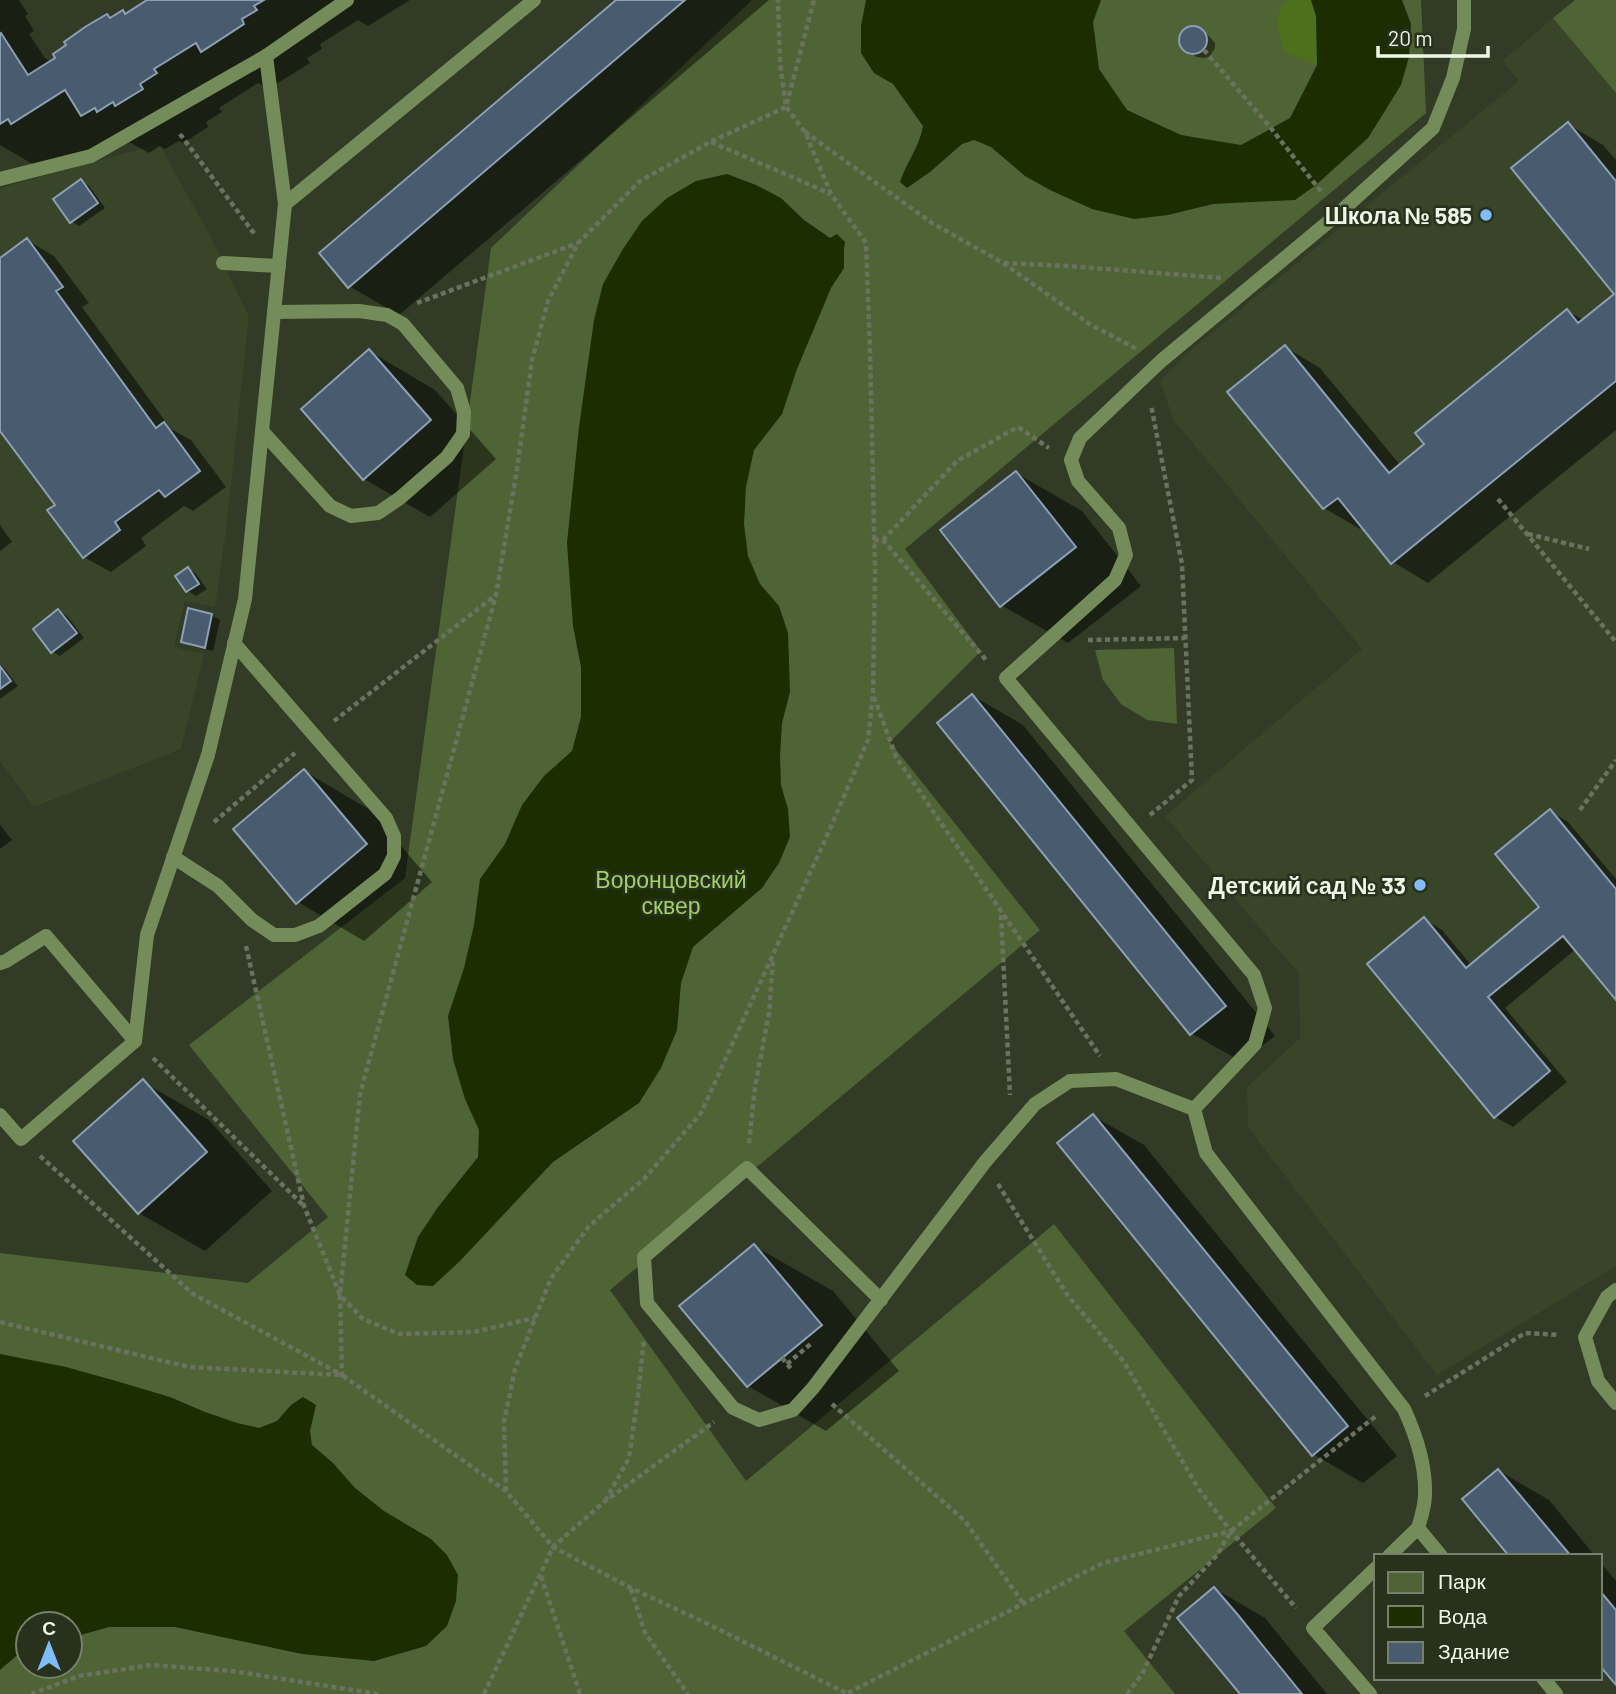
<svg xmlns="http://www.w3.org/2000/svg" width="1616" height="1694" font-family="Barlow,sans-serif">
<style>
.built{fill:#384528}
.green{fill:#4f6435;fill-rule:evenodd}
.forest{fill:#4e6f1b}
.water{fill:#1c2d01}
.shadow{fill:#0007}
.building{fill:#495b6f;stroke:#8b9fb5;stroke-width:2}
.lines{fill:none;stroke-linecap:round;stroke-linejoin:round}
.path{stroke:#6a7360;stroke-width:4.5;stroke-dasharray:5 3.5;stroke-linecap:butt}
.service{stroke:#748c59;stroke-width:14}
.poi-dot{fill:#81bcfa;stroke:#27311b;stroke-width:2.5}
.labels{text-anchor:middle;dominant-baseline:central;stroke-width:5;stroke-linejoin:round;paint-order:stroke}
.poi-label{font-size:23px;font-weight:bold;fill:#f0f7e9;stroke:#27311b;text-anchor:end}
.park-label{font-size:23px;fill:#a1d064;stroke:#27311b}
</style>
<rect width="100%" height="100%" fill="#313b25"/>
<g class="built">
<polygon points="1575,0 1616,0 1616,1266 1437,1375 1248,1127 1247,1087 1300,1038 1299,974 1165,816 1362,649 1173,419 1160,381 1192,349 1519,81 1502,61"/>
<polygon points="159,144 209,234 249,317 226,530 215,607 185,601 174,647 204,654 181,749 34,807 0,761 0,188"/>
</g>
<g class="green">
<path d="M752,0H1421L1426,113L905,549L981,651L890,742L1040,930L610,1290L746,1481L1054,1224L1276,1508L1124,1631L1175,1694H0V1253L248,1283L328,1217L189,1045L405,878L491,248ZM28,1624H70V1666H28Z"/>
<polygon points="1575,0 1616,0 1616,93 1553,18"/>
<polygon points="1174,648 1177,724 1147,720 1121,704 1103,680 1095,650"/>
</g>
<polygon class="forest" points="1286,0 1311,0 1316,16 1317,65 1283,51 1277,17"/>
<g class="water">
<path d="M866,0H1101L1093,22L1099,69L1127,110L1181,135L1241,145L1290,118L1317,65L1316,16L1311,0H1402L1411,24L1409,57L1401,85L1368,138L1316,185L1295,200L1213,204L1168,215L1134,219L1092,209L1050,190L1025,176L991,147L974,140L962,144L930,172L907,188L900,182C906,163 920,146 923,126L893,84L874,73L861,53V26Z"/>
<polygon points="727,174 756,185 781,198 804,220 830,238 837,234 845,242 844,249 844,268 831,288 797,369 782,414 754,450 746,487 744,524 748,556 760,584 779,606 788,633 790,692 782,723 780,756 781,785 788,809 790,837 779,863 762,888 693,947 681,983 677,1030 661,1068 639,1103 553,1162 459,1262 433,1286 417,1285 405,1275 418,1237 438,1207 478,1157 479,1130 465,1099 453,1059 448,1016 464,968 474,925 480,879 505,844 522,805 544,776 572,751 581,717 581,667 573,626 567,543 579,427 594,320 603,284 623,249 642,221 667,198 696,181"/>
<polygon points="0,1354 66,1367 116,1381 170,1397 205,1412 237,1423 259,1428 277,1421 291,1405 303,1397 316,1405 310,1431 312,1445 333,1463 355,1488 384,1511 431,1539 447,1555 458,1575 456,1601 447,1626 426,1646 374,1661 302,1654 175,1627 109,1627 70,1638 70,1624 28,1624 28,1649 22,1651 0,1670"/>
</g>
<g class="shadow">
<polygon points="0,0 19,0 28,14 25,16 34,31 29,34 45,58 51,62 107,16 112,19 123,12 127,15 150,0 410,0 368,26 358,20 320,44 322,49 307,58 310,63 268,89 258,83 219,108 222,112 206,122 208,127 183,143 179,141 165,149 160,146 149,153 118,136 48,173 0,145"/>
<polygon points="619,0 769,0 399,315 349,286"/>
<polygon points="1194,28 1208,35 1215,43 1215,48 1209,57 1203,58 1197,57 1188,52 1181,44 1181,40 1184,33"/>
<polygon points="1568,124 1603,145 1616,160 1616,294"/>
<polygon points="81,181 89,186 105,208 79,226 71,221"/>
<polygon points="27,240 54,256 89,303 82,307 171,429 191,440 226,487 193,511 184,506 141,538 146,546 111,572 84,557 57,505 0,428 0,260"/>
<polygon points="1616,294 1616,430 1428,583 1393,562 1363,526 1360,529 1324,508 1230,392 1285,347 1320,368 1401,466 1426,445 1567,311 1584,320"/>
<polygon points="369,351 435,390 496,459 430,517 364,479"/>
<polygon points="1016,473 1082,511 1141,586 1068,643 1001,605"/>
<polygon points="0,525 12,542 0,551"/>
<polygon points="188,569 196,574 207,589 196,596 188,591 177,577"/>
<polygon points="190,610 212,616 220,620 213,651 191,646 183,641"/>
<polygon points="59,611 67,616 84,638 60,656 52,651"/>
<polygon points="0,663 18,686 0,699"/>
<polygon points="973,696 1023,725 1275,1036 1242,1062 1191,1033"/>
<polygon points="304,771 370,810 432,882 364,941 298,902"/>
<polygon points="1550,811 1568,822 1616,879 1616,998 1576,949 1505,1008 1567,1082 1513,1127 1495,1117 1424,919 1442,930 1472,966 1542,908"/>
<polygon points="0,825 12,840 0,849"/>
<polygon points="143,1082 209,1120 272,1191 205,1251 139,1213"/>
<polygon points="1093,1116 1144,1145 1397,1456 1363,1483 1313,1454"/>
<polygon points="754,1246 833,1291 899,1371 826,1431 748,1386"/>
<polygon points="1499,1471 1549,1500 1595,1556 1511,1556"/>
<polygon points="1600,1562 1616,1581 1616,1682 1600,1663"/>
<polygon points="1215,1589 1265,1618 1327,1694 1242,1694"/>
</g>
<g class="building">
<polygon points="147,0 264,0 254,6 257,10 242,19 244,24 201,52 196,43 154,69 157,73 140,84 143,89 115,106 113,102 97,112 95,108 81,116 65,90 11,124 8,119 0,124 0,34 1,33 28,75 55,58 53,54 66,45 64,42 85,27 107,14 110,18 123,10 125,14"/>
<polygon points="616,0 685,0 348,288 319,253"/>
<circle cx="1193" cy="40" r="14"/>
<polygon points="1568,122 1616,181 1616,381 1391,564 1338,498 1323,509 1227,392 1285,345 1389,473 1424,444 1415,433 1567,309 1578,323 1614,294 1511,168"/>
<polygon points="81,179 98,203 70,223 53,199"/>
<polygon points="27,238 63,287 56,291 156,428 164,422 200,471 165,497 159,490 115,522 120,530 83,558 47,510 55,505 0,431 0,258"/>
<polygon points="369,349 431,420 363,480 301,409"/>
<polygon points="1016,471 1076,547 1000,607 940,530"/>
<polygon points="188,567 199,584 186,592 175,576"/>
<polygon points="188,608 212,614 205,648 181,642"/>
<polygon points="58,609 77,633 51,653 33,629"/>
<polygon points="0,666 11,681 0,689"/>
<polygon points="972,694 1226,1006 1190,1035 937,723"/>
<polygon points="304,769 367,844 296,904 233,829"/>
<polygon points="1550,809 1616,889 1616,1000 1563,936 1488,997 1550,1071 1494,1118 1367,964 1424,917 1466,968 1539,907 1495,854"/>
<polygon points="143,1079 207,1152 138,1214 73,1141"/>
<polygon points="1093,1114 1348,1426 1312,1456 1057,1143"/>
<polygon points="754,1244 822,1325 747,1387 679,1306"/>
<polygon points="1498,1469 1571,1556 1509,1556 1462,1499"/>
<polygon points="1214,1587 1238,1615 1302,1694 1240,1694 1177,1618"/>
<polygon points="1600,1591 1616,1610 1616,1685 1600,1666"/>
</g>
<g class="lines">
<g class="path">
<polyline points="1204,50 1270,127 1323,194"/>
<polyline points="805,132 932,223 1003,263 1091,325 1137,349"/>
<polyline points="180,134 256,236"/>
<polyline points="711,142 831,194"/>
<polyline points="1004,263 1068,266 1222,278"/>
<polyline points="417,303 578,243"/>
<polyline points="1498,499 1616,642"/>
<polyline points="1528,534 1589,549"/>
<polyline points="874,540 883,540 987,661"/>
<polyline points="883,540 957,461 1018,427 1049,448"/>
<polyline points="1088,640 1185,638"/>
<polyline points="874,697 896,757 1100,1056"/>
<polyline points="334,721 496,595"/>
<polyline points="1580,810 1616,760"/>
<polyline points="1150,815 1192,780 1182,564 1151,405"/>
<polyline points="214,822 295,753"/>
<polyline points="1001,915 1010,1095"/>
<polyline points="246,946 304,1206 340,1295 363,1319 399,1334 474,1332 535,1318"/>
<polyline points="153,1058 304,1206"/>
<polyline points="749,1143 755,1087 769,1013 773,961"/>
<polyline points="40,1156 193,1294 342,1375 340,1295 360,1094 496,595 517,469 532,360 548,301 578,243 640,181 710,142 786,107 780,63 778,0"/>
<polyline points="998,1184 1068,1296 1124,1362 1198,1488 1230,1530"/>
<polyline points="0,1322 189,1367 342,1375 506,1491 553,1547 631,1588 710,1625 848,1694"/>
<polyline points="782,1358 793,1371"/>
<polyline points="787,1364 813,1342"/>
<polyline points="1425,1396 1525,1333 1559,1335"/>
<polyline points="832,1404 965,1521 1023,1603"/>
<polyline points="506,1491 504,1422 515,1369 551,1278 589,1226 644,1179 701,1113 830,829 868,740 873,694 875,572 870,349 866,243 831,194 805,132 786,107 814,0"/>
<polyline points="605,1501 629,1458 638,1395 644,1339"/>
<polyline points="541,1576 580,1694"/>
<polyline points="631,1589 645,1633 688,1694"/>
<polyline points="848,1693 1103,1563 1231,1531 1296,1608"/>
<polyline points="31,1694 79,1676 151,1665 232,1671 378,1694"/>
<polyline points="484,1694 553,1547 604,1502 714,1422"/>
<polyline points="1127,1694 1142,1674 1179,1596 1217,1555 1231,1531 1376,1416"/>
</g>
<g class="service">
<polyline points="266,56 285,204"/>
<polyline points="0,179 91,156 266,56 347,0"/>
<polyline points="223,263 279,266"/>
<polyline points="262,431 330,506 351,516 378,513 400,498 447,457 463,434 464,412 457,388 403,324 387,315 359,311 274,312"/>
<polyline points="173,857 218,886 252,920 274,935 295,935 319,926 385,874 394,856 394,836 386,818 234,643"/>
<polyline points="0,963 6,961 46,936 135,1041 21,1139 0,1115"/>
<polyline points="135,1041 147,935 208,755 245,599 285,204 534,0"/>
<polyline points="1616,1290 1607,1297 1585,1337 1598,1381 1616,1403"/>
<polyline points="881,1300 747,1168 644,1257 647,1303 733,1408 759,1420 793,1410 813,1388 985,1162 1035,1104 1070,1081 1116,1079 1194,1109"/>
<polyline points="1389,1556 1418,1528"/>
<path d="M1441,1556L1418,1528C1421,1518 1425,1506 1425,1495C1426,1466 1416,1435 1404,1409L1206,1153L1194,1109L1255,1044L1265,1008L1254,975L1006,678L1115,580L1126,555L1119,528L1078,481L1071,460L1080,438L1161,361L1339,213L1433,128L1453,78L1464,29V0"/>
<polyline points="1543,1678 1556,1694"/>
<polyline points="1370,1694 1313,1628 1376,1568"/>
</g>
</g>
<g class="poi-dot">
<circle cx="1486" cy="215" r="7"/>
<circle cx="1420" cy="885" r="7"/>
</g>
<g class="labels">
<g class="poi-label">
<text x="1472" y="215">Школа № 585</text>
<text x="1406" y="885">Детский сад № 33</text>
</g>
<g class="park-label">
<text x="671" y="879">Воронцовский<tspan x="671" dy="26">сквер</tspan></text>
</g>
</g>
<rect x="1374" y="1554" width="228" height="126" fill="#27311b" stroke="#77806d" stroke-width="2"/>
<rect x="1388" y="1572" width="35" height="21" fill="#4f6435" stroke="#77806d" stroke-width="2"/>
<text x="1438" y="1589" font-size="21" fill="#f0f7e9">Парк</text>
<rect x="1388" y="1606" width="35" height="21" fill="#1c2d01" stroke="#77806d" stroke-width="2"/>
<text x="1438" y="1624" font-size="21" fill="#f0f7e9">Вода</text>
<rect x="1388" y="1642" width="35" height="21" fill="#495b6f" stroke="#77806d" stroke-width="2"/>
<text x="1438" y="1659" font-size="21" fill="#f0f7e9">Здание</text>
<g transform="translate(49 1645)"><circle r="33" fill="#27311b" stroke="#77806d" stroke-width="2"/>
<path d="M0-5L12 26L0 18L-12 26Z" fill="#81bcfa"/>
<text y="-10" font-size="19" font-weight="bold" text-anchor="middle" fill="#f0f7e9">С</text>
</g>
<path d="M1378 46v10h110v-10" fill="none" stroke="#f0f7e9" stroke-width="3.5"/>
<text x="1388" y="46" font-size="21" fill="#f0f7e9" stroke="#27311b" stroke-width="5" paint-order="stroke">20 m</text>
</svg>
